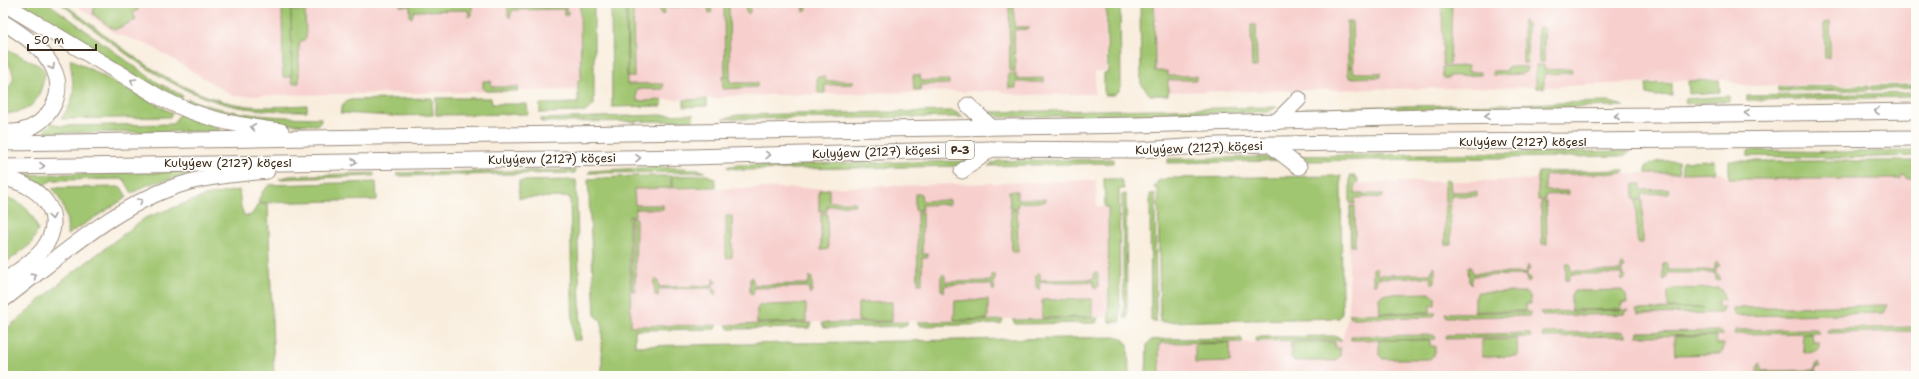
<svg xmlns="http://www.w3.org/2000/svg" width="1919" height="379" font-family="'Shantell Sans',sans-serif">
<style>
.built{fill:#f7d0ce}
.green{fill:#a1c671;stroke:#6e7848}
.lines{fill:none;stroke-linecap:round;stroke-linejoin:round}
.highway-casing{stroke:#9a8c7e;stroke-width:17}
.highway{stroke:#fff;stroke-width:15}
.oneway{stroke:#a79f9a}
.labels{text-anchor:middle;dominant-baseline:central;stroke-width:3;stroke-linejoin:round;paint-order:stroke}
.shield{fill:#fdfcf7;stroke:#75695f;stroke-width:1}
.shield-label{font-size:11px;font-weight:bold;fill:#3b2a1e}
.street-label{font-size:12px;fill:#3b2a1e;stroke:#fdfcf7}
</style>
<rect width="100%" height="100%" fill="#fdfcf7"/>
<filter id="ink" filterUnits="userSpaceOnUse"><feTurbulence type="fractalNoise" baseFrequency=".025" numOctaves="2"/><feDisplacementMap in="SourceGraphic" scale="8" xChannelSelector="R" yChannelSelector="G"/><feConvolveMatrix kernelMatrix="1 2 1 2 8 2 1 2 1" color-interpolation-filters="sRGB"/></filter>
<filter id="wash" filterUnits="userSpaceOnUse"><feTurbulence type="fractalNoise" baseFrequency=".012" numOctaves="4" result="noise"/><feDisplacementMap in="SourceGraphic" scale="16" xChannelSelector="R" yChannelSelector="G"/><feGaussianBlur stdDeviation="0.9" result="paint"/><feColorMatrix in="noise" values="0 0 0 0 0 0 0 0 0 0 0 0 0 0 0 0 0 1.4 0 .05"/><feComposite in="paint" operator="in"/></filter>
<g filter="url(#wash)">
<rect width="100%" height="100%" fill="#f9eede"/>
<g class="built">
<polygon points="74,3 580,3 581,79 578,79 577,90 233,96 151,46 114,33"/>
<polygon points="626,3 1105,3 1106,71 1095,72 1095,94 1017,95 999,91 921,92 731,96 712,99 637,100 637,84 627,84"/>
<polygon points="1154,3 1916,3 1916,83 1747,86 1721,79 1545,87 1168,92 1168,71 1155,70"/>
<polygon points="1720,172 1729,179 1901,179 1902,176 1907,176 1907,179 1916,179 1916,376 1160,376 1159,344 1342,341 1349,313 1349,204 1356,204 1356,183 1528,180 1546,175"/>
<polygon points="1096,180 1097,207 1107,207 1109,317 631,326 629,216 635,216 635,189 812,188"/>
</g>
<g class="green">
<polygon points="15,3 48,3 153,80 183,96 180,100 150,84"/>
<path d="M60,3H63C120,45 176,98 249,106C268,108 288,106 307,105V111C280,111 251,111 225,104C161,87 111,42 60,3Z"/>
<polygon points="95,3 137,3 138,10 133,13 136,20 114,30 93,14"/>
<polygon points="282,3 291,3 292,77 283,77"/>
<polygon points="400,3 472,3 472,15 469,17 468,10 414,11 412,18 410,17 410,6 400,6"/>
<polygon points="508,3 511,3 512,7 564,6 564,3 568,3 566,4 566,11 568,11 568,14 565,16 564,9 512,10 510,18 508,16"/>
<polygon points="580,3 594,3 594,105 585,112 540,113 540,104 578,103 578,80 581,79"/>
<polygon points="611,3 626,3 627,84 663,84 663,89 636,89 637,101 662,100 662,106 612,107"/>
<polygon points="627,3 633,4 634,77 628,77"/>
<polygon points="660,3 665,4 710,3 712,12 709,13 708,6 665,7 664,13 662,15 660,13"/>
<polygon points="745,3 805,3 807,10 804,12 803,5 750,6 750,12 748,14 746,12"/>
<polygon points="1009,3 1014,3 1014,27 1029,27 1029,29 1014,30 1015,71 1010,71"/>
<polygon points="1106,3 1120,3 1121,84 1120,90 1114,95 1104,95 1104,73 1108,72"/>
<polygon points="1140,3 1154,3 1155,71 1167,71 1168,76 1196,76 1196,80 1168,80 1168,95 1150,95 1141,84"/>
<polygon points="1442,3 1452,3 1450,64 1443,65"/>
<polygon points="724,6 729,6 730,77 725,77"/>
<polygon points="305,10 306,39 301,41 299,46 299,83 292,83 291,11"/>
<polygon points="1523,20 1527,24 1527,63 1523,63"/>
<polygon points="1347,22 1352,22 1353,66 1348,66"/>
<polygon points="1830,22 1830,58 1825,58 1824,23"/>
<polygon points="1251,25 1256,25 1257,67 1252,67"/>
<polygon points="1538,28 1544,28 1544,62 1539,62"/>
<path d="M3,47L40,66C47,72 45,74 43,82C37,106 28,112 3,114V92C26,76 3,64 3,47Z"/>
<polygon points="70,59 71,59 172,113 170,117 61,119 70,105 74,92"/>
<polygon points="1536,65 1544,65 1544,70 1572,69 1572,73 1544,74 1544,88 1536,88"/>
<polygon points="1468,66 1468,72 1481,72 1481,75 1449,76 1449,78 1443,78 1442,67"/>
<polygon points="1348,67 1353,67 1354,73 1381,73 1381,77 1350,78 1348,74"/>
<polygon points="1507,67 1527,67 1526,72 1521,74 1493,75 1493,71 1507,71"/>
<polygon points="1008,74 1016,74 1016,79 1044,78 1044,82 1016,82 1016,88 1009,88"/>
<polygon points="913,75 920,75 921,81 949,80 949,84 921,85 920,90 914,90"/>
<polygon points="722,77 730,77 730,83 757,83 757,87 723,89"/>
<polygon points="817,77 825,77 825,81 853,81 853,84 825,85 825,93 818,93"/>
<polygon points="1719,80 1720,92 1689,94 1688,81"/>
<polygon points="483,81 491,81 492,87 518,87 518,91 486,91 483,89"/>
<polygon points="1672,83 1672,95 1655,96 1647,94 1646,84"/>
<polygon points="1916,85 1916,88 1871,90 1871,86"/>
<polygon points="1869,86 1869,90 1778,91 1778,87"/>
<polygon points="1916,93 1916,97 1747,100 1747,96"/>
<polygon points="1729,96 1729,101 1686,104 1685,99"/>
<polygon points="432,98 433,115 393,116 340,113 343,104 350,100"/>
<polygon points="436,98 491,98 492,104 527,104 528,114 436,115"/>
<path d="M188,99C233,116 274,117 321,118V121L317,125L249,122L186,104Z"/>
<polygon points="707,99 707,106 684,107 684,100"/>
<polygon points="1610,102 1624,106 1297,113 1305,108"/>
<polygon points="1277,107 1268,112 999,117 991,112"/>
<polygon points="953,111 964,117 723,119 737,115"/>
<polygon points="180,113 219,128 219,131 45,133 45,130 52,123 60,126 173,124"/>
<polygon points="693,114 693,121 541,122 540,119"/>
<polygon points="1748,150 1838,152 1913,151 1915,156 1838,158 1748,156"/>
<polygon points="1631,151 1625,156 1308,161 1299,156"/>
<polygon points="1267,157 1275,161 1168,163 1168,159"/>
<polygon points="1114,159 1114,163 988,166 997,161"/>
<polygon points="1714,160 1715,172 1682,173 1682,161"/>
<polygon points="967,161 961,166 743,170 727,167 736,165"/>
<polygon points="1659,161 1678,161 1679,173 1646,173 1646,166"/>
<polygon points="1729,161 1914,161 1914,178 1907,178 1907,176 1902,176 1901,179 1729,179"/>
<polygon points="658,167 698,169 705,172 588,173 590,171"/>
<polygon points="575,170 575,173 397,176 397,173"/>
<polygon points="1624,170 1624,173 1545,175 1545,191 1569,191 1569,194 1545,195 1545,200 1538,200 1538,172"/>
<polygon points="200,171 200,173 158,182 147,185 132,193 124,179 52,180 43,186 20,175"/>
<polygon points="374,173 374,176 279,179 289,176"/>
<polygon points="707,175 715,179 716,187 672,188 672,176"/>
<polygon points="634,176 671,176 671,188 634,189 635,205 663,205 663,209 635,209 635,215 629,216 631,326 717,325 715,329 635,330 635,346 1120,337 1128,344 1129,376 602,376 602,322 595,315 588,179"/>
<polygon points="1341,176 1342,312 1339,318 1160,322 1158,189 1154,188 1158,181 1168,178"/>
<polygon points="1350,176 1355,176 1355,179 1358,179 1358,182 1355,183 1355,194 1383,194 1383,197 1355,198 1355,204 1350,203"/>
<polygon points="1104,179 1119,179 1122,181 1124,189 1119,189 1120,322 1109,322 1108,207 1105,207"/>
<polygon points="576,180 581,336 581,340 573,340 570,197 519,198 519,181"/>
<polygon points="1445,180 1450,180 1451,192 1477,192 1477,196 1451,196 1451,202 1445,202"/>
<polygon points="376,182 377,200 259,203 258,201 263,191 269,185"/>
<polygon points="1634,184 1641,184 1641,190 1669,189 1669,193 1642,194 1641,199 1634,199"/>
<path d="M121,187L127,197L67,235C69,217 63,203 53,188Z"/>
<polygon points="829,189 829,202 855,202 855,205 827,206 827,211 819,211 819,190"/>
<polygon points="239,190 241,207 244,215 249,216 253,213 258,204 268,204 274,376 3,376 3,332 71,274 145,218 205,196"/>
<polygon points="1009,191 1017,191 1017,199 1045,199 1045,202 1018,203 1017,208 1010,208"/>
<polygon points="915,194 921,194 922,201 950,200 950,204 922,205 922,210 915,210"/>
<polygon points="1126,194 1127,318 1124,318 1122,195"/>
<polygon points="1150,194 1155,194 1156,322 1153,322 1151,320"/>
<path d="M3,197C21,200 33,212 38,230L31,244L3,265V247L8,234L3,221Z"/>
<polygon points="1636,200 1642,200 1643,243 1637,243"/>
<polygon points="1541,202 1546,202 1547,244 1542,244"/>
<polygon points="1445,205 1450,205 1451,245 1445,245"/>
<polygon points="1350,206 1355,206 1355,246 1351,246"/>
<polygon points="1011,210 1017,210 1018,252 1012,252"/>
<polygon points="917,212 922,212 922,254 928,254 928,257 922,257 922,284 918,284"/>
<polygon points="821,213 827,213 828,249 821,250"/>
<polygon points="726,216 732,216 732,257 726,258"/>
<polygon points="631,217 636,217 635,291 632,291"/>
<polygon points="1665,262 1667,264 1667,270 1715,270 1715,264 1717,262 1720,266 1716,267 1716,274 1719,275 1720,279 1716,280 1715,273 1667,273 1667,278 1665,280 1663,279 1663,264"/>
<polygon points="1568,263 1570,265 1571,271 1621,271 1621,265 1623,263 1625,268 1622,268 1622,275 1625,276 1625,279 1622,281 1621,274 1571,274 1568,281 1566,280 1566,265"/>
<polygon points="1470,265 1473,273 1526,273 1528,265 1530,270 1527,270 1527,277 1530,277 1530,281 1527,282 1526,275 1473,276 1471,284 1469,282 1468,267"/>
<polygon points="1433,266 1435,268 1435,282 1433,284 1431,282 1431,277 1377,278 1376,285 1373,283 1373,269 1375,267 1377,269 1377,275 1431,274"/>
<polygon points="1096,271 1098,273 1098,287 1096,289 1094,287 1094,282 1040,282 1039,290 1036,288 1036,274 1038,272 1040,274 1040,280 1094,279 1094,273"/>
<polygon points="993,273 995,275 995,280 993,281 995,289 993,291 991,284 945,285 944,292 941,290 941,276 943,274 945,276 945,282 991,281 991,275"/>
<polygon points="810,276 812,278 812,292 810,294 808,287 754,288 753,295 750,293 750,279 752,277 754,285 808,284"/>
<polygon points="714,278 716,283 713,283 713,290 717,290 715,296 713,294 712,288 659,289 658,296 655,295 654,281 656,279 658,281 659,287 712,286"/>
<path d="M1718,288C1724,290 1723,295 1724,300L1718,301V307H1724L1721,313L1639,314L1636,310L1704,308H1668V292L1671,289Z"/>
<polygon points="1622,290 1626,295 1627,303 1621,303 1622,309 1571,310 1571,295 1574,291"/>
<polygon points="1478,292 1526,292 1530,296 1531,304 1526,304 1526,311 1475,311 1475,297"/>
<polygon points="1430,293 1435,297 1435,305 1430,305 1430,312 1380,313 1379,298 1383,294"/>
<polygon points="988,299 988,319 954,320 955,301"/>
<polygon points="1092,299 1092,317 1042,318 1042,300"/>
<polygon points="892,302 892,321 858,321 858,303"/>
<polygon points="806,304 806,322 757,323 757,309 760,305"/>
<polygon points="1888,305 1884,313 1737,316 1733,313 1733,308"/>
<polygon points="1628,310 1624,314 1543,316 1540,312"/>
<polygon points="1531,312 1529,316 1447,317 1445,313"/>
<polygon points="1436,313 1433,317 1351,318 1349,314"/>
<polygon points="1098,318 1096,323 1015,324 1013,320"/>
<polygon points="1003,320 1001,324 920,326 917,322"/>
<polygon points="908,322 906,326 824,328 822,323"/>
<polygon points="812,323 810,328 729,329 726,325"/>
<polygon points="1914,327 1916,331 1827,333 1829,329"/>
<polygon points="1816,329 1819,333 1734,334 1735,330"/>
<polygon points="1721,331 1724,335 1637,336 1638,332"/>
<polygon points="1624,332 1627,336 1542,337 1543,333"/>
<polygon points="1529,333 1531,337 1446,339 1447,335"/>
<polygon points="1802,334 1812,334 1813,342 1819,342 1819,350 1816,352 1804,353"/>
<polygon points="1434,335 1436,339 1351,340 1351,336"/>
<polygon points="1337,336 1342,340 1255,341 1256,337"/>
<polygon points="1716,336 1716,344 1724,344 1723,351 1719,354 1675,355 1674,337"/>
<polygon points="1241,338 1243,342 1163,343 1163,339"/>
<polygon points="1162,339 1162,343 1159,344 1160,376 1146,376 1147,344 1151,340"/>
<polygon points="1517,339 1518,356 1482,357 1482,340"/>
<polygon points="1379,340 1430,340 1430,346 1435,346 1435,354 1430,359 1383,359 1379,355"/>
<polygon points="1291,342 1335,342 1335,348 1340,348 1340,356 1335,361 1294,361 1291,357"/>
<polygon points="1230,343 1230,362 1195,363 1195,344"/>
<polygon points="1818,362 1820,367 1816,367 1817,374 1820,374 1820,376 1816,376 1816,372 1762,373 1762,376 1758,376 1758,365 1760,363 1762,371 1816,370 1816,364"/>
</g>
</g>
<g filter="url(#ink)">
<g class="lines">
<defs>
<g id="highway">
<path d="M3,3L161,98C202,119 235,125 281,131"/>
<path d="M3,22C22,34 45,49 54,70C66,96 48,124 21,131C16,132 9,132 3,132"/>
<polyline points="968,105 990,126"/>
<polyline points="1276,122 1299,99"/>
<polyline points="3,143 1136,125 1426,117 1664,115 1916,111"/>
<polyline points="1272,146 1299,167"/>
<polyline points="3,167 689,157 991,149 1138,150 1218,145 1344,143 1916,138"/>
<polyline points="962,171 991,149"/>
<path d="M3,178C38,184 70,213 43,249C33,262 16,272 3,282"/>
<path d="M3,300C60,257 117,203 186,183C212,175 241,174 267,171"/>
</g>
</defs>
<use href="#highway" class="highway-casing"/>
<use href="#highway" class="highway"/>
</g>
<defs><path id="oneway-chevron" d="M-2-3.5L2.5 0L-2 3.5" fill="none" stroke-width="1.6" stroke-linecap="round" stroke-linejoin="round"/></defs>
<g class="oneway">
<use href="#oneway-chevron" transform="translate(52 67) rotate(60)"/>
<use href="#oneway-chevron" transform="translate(133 81) rotate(-149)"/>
<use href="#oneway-chevron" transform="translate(1877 111) rotate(179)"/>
<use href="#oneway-chevron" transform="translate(1747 113) rotate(179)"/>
<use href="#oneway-chevron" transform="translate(1487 116) rotate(180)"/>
<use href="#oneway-chevron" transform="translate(1617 116) rotate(180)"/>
<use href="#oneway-chevron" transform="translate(253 127) rotate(-172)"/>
<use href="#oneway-chevron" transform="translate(768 155) rotate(-2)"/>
<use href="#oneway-chevron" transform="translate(638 158) rotate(-1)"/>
<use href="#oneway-chevron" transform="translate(354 162) rotate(-2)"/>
<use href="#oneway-chevron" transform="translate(42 166) rotate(-1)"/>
<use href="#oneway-chevron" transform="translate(140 201) rotate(-30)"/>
<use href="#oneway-chevron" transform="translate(52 217) rotate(81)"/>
<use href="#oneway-chevron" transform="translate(34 276) rotate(-37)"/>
</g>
</g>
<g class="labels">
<rect class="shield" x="946" y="141" width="28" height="18" rx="3"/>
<g class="shield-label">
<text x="960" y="150">P-3</text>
</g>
<g class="street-label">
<text x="1523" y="142">Kulyýew (2127) köçesi</text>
<text transform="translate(1199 148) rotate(-2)">Kulyýew (2127) köçesi</text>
<text transform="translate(876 152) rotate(-2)">Kulyýew (2127) köçesi</text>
<text transform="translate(552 159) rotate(-1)">Kulyýew (2127) köçesi</text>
<text x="228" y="163">Kulyýew (2127) köçesi</text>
</g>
</g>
<rect width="1919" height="379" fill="none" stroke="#fdfcf7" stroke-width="16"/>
<path d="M28 44v6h68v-6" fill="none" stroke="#3b2a1e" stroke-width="2"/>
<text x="34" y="44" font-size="12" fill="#3b2a1e" stroke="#fdfcf7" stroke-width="3" paint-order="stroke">50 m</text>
</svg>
